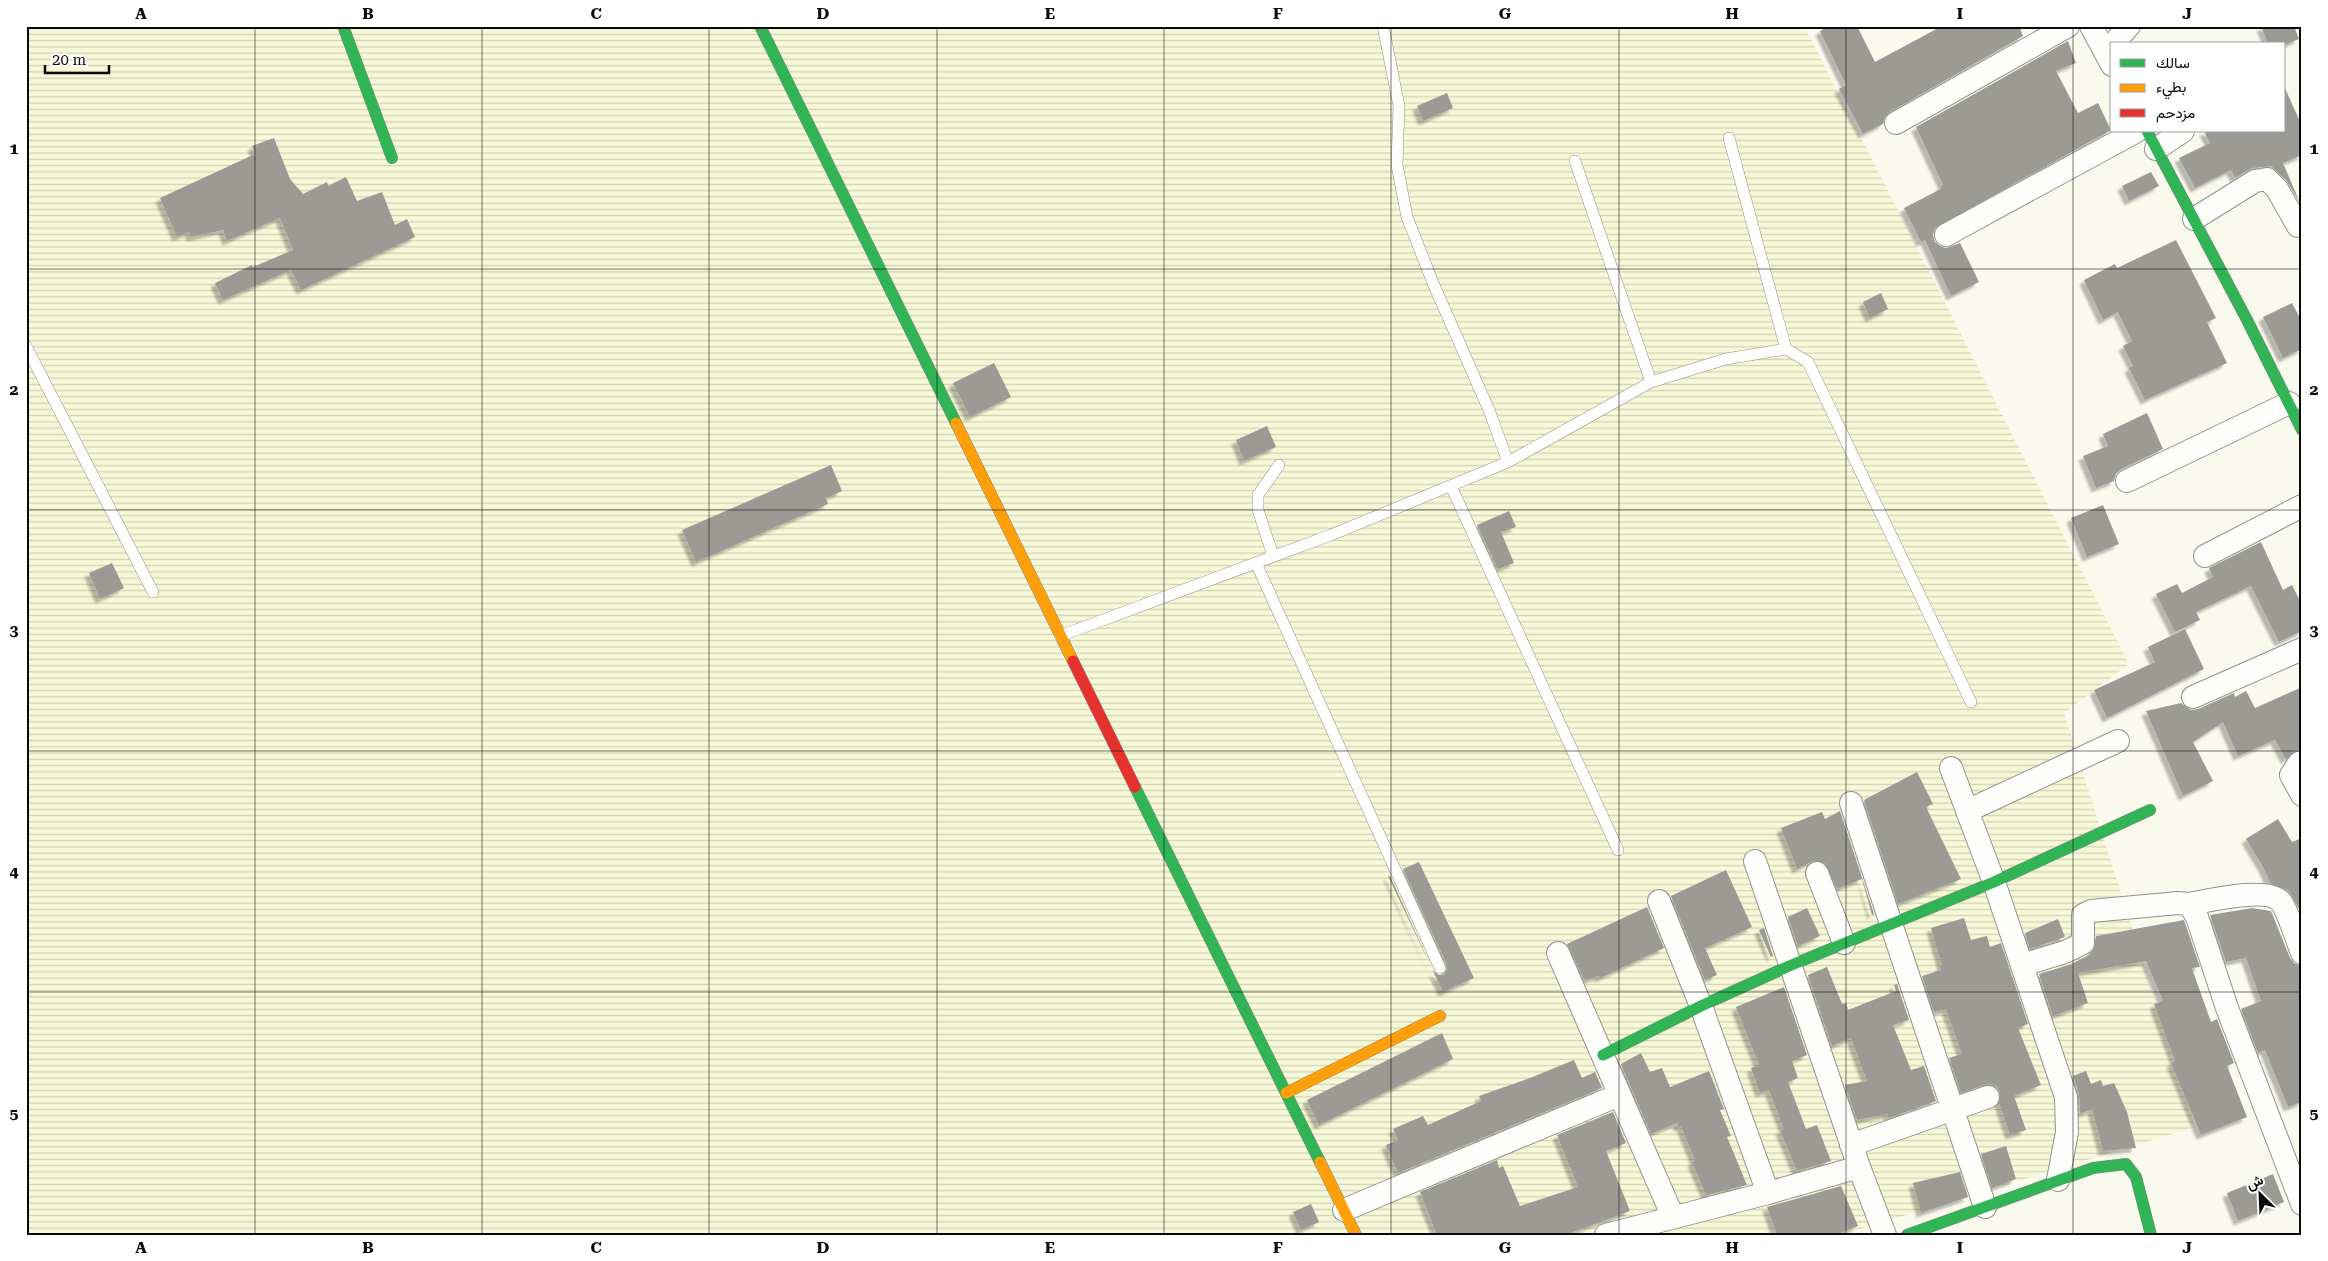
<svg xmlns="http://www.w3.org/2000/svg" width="2328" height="1261" font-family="'Roboto Serif',Vazirmatn,serif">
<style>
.farmland{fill:url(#farmland-rules)}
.building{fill:#9c9a94;filter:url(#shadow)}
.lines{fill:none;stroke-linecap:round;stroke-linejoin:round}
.lane-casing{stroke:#92928c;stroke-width:12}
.street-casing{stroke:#92928c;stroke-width:24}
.fast-casing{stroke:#898883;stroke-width:12}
.slow-casing{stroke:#898883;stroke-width:12}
.jam-casing{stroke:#898883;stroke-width:12}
.lane{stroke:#fefefc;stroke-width:11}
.street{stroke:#fefefc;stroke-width:22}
.fast{stroke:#30b455;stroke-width:11}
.slow{stroke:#ff9f0a;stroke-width:11}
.jam{stroke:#e5322d;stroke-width:11}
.grid{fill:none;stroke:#0a0a0a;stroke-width:1;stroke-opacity:0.55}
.neatline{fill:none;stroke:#0a0a0a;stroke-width:2}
.grid-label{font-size:16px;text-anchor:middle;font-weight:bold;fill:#0a0a0a}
</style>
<defs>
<pattern id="farmland-rules" width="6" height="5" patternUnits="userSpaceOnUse" patternTransform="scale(1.25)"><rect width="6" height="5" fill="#f7f8d7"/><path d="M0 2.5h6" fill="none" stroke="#d2d3b7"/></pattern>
<filter id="shadow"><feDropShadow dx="-4.5" dy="4.5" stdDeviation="1" flood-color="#0004"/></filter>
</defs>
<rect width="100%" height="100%" fill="#faf9ed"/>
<polygon class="farmland" points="26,26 1320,26 1322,29 1335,26 1804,26 2129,664 2064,713 2195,1127 1841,1235 26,1235"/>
<g class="building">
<polygon points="1829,26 1857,26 1875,62 1942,26 2019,26 2023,36 1890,112 1885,117 1883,124 1863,134 1839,89 1846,85 1820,31"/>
<polygon points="2261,26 2294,26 2299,39 2287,44 2268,44"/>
<polygon points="2068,41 2076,63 2056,71 2078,113 2098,103 2111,130 1935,228 1933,235 1935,242 1940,246 1946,248 1960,243 1979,282 1951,296 1925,240 1921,242 1904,208 1941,189 1940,186 1943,185 1916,127"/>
<polygon points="2284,86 2302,126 2302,155 2283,163 2300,203 2286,180 2271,166 2252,168 2235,178 2231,170 2195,188 2179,158 2210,143 2204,131 2284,131"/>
<polygon points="1447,93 1453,108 1423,121 1417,106"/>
<polygon points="274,138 290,179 303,194 327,182 328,186 346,177 357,201 382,192 395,225 407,219 415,237 301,290 291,270 223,300 215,283 252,265 253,267 293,250 280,218 227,241 223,230 191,237 189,232 177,237 160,198 255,154 252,146"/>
<polygon points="2151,172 2159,186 2129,201 2122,186"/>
<polygon points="2176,240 2216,318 2207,322 2227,363 2145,400 2129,368 2133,366 2123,346 2132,341 2118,312 2103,320 2084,280 2115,264 2117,268"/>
<polygon points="1881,293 1888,309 1870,318 1863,302"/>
<polygon points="2292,303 2302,322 2302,349 2283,358 2263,317"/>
<polygon points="994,363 1011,397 970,417 953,383"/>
<polygon points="2147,413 2163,449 2121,469 2116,474 2114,481 2096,488 2083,456 2108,446 2103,434"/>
<polygon points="1267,426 1276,447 1244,461 1236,440"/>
<polygon points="831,465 842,491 826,498 828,504 696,562 682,530"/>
<polygon points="2103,505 2119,544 2087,557 2071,518"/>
<polygon points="1509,511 1516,527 1501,532 1514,563 1498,569 1477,525"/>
<polygon points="2261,542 2283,590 2292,585 2302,605 2302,631 2279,642 2251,586 2196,612 2200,620 2175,632 2156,594 2177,584 2182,593 2213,577 2209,568"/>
<polygon points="112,563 124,588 100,599 89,573"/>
<polygon points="2185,629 2204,669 2107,718 2094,690 2155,662 2148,647"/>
<polygon points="2302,687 2302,749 2294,751 2286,760 2275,740 2238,756 2223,722 2193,742 2213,781 2183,796 2146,711 2181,703 2191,710 2198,709 2234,693 2235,697 2246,691 2255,708"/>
<polygon points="1917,772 1933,804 1926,807 1961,879 1898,904 1864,800"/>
<polygon points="1840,811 1874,914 1872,915 1862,879 1837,889 1825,863 1813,861 1797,869 1781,828 1822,812 1825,819"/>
<polygon points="2278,819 2292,842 2302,838 2302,914 2289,891 2270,883 2263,867 2246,839"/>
<polygon points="1419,862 1474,978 1443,992 1388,876 1390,876 1433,971 1439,975 1444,975 1447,969 1447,965 1403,869"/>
<polygon points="1726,870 1752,927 1705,948 1717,975 1705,980 1671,896"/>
<polygon points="1647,907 1664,948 1600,978 1598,976 1586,980 1584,979 1567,944"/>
<polygon points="1807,908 1820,936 1798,946 1788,917"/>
<polygon points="2252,908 2271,911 2290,958 2294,963 2302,966 2302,1102 2288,1107 2265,1050 2258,1053 2241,1009 2261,1001 2246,958 2226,962 2210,915"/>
<polygon points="1964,918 1971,940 1987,936 1990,947 2001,943 2028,1024 2018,1028 2041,1085 2014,1096 2026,1130 2010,1135 1999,1103 2000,1093 1997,1087 1991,1084 1984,1085 1961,1093 1949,1058 1962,1054 1946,1009 1934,1012 1922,976 1941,970 1940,966 1942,966 1931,928"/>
<polygon points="2058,919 2065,937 2030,949 2025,933"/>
<polygon points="2184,920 2200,967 2192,968 2195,977 2211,1022 2217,1019 2234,1063 2227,1066 2247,1117 2201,1135 2171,1063 2175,1061 2154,1004 2163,1001 2146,961 2078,973 2088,1003 2053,1016 2039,974 2069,965 2089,955 2094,949 2096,936"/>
<polygon points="1764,928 1773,956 1771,957 1759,930"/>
<polygon points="1827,967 1842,1004 1846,1003 1848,1010 1896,991 1894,985 1897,984 1909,1020 1893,1025 1911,1070 1924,1066 1936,1101 1889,1118 1887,1114 1857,1120 1845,1085 1867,1081 1851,1038 1832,1046 1808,975"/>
<polygon points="1784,987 1807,1055 1792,1061 1798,1078 1788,1082 1806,1129 1817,1125 1831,1161 1797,1171 1780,1130 1784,1129 1769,1090 1760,1093 1751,1068 1759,1065 1736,1007"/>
<polygon points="1442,1033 1453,1059 1319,1125 1307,1100"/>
<polygon points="1641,1053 1650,1072 1662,1068 1670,1087 1709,1071 1724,1109 1720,1110 1731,1136 1727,1137 1747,1185 1706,1195 1692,1162 1695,1161 1681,1126 1679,1127 1677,1123 1651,1134 1621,1064"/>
<polygon points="1574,1060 1582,1078 1595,1072 1602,1088 1398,1173 1386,1145 1398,1140 1393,1129 1423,1116 1428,1125 1481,1101 1479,1096 1530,1078"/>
<polygon points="2086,1071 2091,1084 2101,1080 2103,1086 2114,1083 2127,1112 2136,1148 2103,1151 2092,1109 2080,1114 2079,1093 2073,1076"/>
<polygon points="1613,1112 1626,1143 1606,1151 1630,1211 1565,1235 1437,1235 1420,1192 1497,1160 1499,1168 1503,1166 1520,1206 1578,1187 1557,1135"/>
<polygon points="2006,1146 2016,1179 1992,1188 1981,1154"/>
<polygon points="1960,1172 1968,1197 1921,1213 1913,1183"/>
<polygon points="2273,1174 2284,1202 2238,1221 2227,1193"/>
<polygon points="1841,1186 1858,1226 1835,1235 1777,1235 1767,1207"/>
<polygon points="1311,1204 1319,1222 1301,1230 1293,1212"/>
</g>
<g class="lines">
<defs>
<g id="lane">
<polyline points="1383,26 1399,106 1397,165 1407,217 1433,283 1489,410 1508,462"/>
<polyline points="1729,138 1786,349"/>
<polyline points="1575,161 1651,382"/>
<polyline points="26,346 153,592"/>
<polyline points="1451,486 1618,850"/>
<polyline points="1273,556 1258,510 1258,495 1279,465"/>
<polyline points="1256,563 1440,968"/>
<polyline points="1060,636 1331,535 1508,462 1651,382 1726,359 1786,349 1808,362 1971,702"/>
</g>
<g id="street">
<polyline points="2091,26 2112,65"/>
<polyline points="2113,44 2129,26"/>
<polyline points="1896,123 2068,26"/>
<polyline points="2156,149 2183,131"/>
<polyline points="2194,219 2255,181 2267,179 2277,189 2298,226"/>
<polyline points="1946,235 2137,131"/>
<polyline points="2127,481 2289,403"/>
<polyline points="2205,556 2302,506"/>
<polyline points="2193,697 2302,649"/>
<polyline points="2302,762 2299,763 2291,775 2302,795"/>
<polyline points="1951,768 1994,882 2066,1097 2067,1132 2058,1180"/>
<polyline points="1851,803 1985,1207"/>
<polyline points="1967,811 2118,741"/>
<polyline points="1755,861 1859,1167 1885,1235"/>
<polyline points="1817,873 1844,943"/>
<polyline points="1659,901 1701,1006 1768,1193"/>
<path d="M2189,904C2208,901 2268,886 2281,902C2288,911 2297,941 2302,953"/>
<polyline points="1558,953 1673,1217"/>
<polyline points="2022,965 2065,952 2083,943 2083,915 2091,911 2178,903 2189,904 2197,917 2227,1008 2302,1204"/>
<polyline points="1851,1145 1988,1097"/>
<polyline points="1344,1210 1619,1095"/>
<polyline points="1606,1235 1768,1193 1859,1167"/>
</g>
<g id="fast">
<polyline points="343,26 392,158"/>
<polyline points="760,26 956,423"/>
<polyline points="2147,131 2246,318 2302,430"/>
<polyline points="1135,787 1320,1162"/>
<polyline points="1603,1055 1701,1006 1789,966 1994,882 2150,810"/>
<polyline points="1907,1235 2093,1168 2126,1164 2136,1177 2151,1235"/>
</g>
<g id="slow">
<polyline points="956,423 1073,661"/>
<polyline points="1286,1093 1440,1016"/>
<polyline points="1320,1162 1356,1235"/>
</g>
<polyline id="jam" points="1073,661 1135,787"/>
</defs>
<use href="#lane" class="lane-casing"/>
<use href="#street" class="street-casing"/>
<use href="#fast" class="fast-casing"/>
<use href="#slow" class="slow-casing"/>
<use href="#jam" class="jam-casing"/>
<use href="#lane" class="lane"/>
<use href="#street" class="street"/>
<use href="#fast" class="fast"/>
<use href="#slow" class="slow"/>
<use href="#jam" class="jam"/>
</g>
<path class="grid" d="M255,26V1235M482,26V1235M709,26V1235M937,26V1235M1164,26V1235M1391,26V1235M1619,26V1235M1846,26V1235M2073,26V1235M26,269H2302M26,510H2302M26,751H2302M26,992H2302"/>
<rect width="2328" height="1261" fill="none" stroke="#ffffff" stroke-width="55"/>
<rect x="2110" y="42" width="175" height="90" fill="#ffffff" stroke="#9d9d9d"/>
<rect x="2120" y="59" width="25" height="8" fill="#30b455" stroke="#9d9d9d"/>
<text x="2156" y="68" font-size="15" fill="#0a0a0a">سالك</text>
<rect x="2120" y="84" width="25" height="8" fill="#ff9f0a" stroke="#9d9d9d"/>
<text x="2156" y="92" font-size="15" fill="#0a0a0a">بطيء</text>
<rect x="2120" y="109" width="25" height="8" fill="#e5322d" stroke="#9d9d9d"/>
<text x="2156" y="118" font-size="15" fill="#0a0a0a">مزدحم</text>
<g transform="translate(2260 1194) rotate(336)" stroke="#ffffff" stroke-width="4" paint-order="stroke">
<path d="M0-4L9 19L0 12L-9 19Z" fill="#0a0a0a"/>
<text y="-8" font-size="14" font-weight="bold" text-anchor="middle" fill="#0a0a0a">ش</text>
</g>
<path d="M45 65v8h64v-8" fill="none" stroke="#0a0a0a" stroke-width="2.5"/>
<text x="52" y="65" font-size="15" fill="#0a0a0a" stroke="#ffffff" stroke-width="4" paint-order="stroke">20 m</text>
<rect x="28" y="28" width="2272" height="1206" class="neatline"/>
<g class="grid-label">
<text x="141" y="19">A</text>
<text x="368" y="19">B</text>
<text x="596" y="19">C</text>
<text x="823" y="19">D</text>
<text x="1050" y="19">E</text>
<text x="1278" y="19">F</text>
<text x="1505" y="19">G</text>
<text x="1732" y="19">H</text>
<text x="1960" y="19">I</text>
<text x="2187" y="19">J</text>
<text x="14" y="154">1</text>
<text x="2314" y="154">1</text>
<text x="14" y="395">2</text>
<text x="2314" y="395">2</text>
<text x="14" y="636">3</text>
<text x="2314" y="636">3</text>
<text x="14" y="877">4</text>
<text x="2314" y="877">4</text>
<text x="14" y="1119">5</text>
<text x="2314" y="1119">5</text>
<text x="141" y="1253">A</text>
<text x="368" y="1253">B</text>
<text x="596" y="1253">C</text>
<text x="823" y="1253">D</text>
<text x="1050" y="1253">E</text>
<text x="1278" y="1253">F</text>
<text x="1505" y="1253">G</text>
<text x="1732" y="1253">H</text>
<text x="1960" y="1253">I</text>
<text x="2187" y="1253">J</text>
</g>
</svg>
